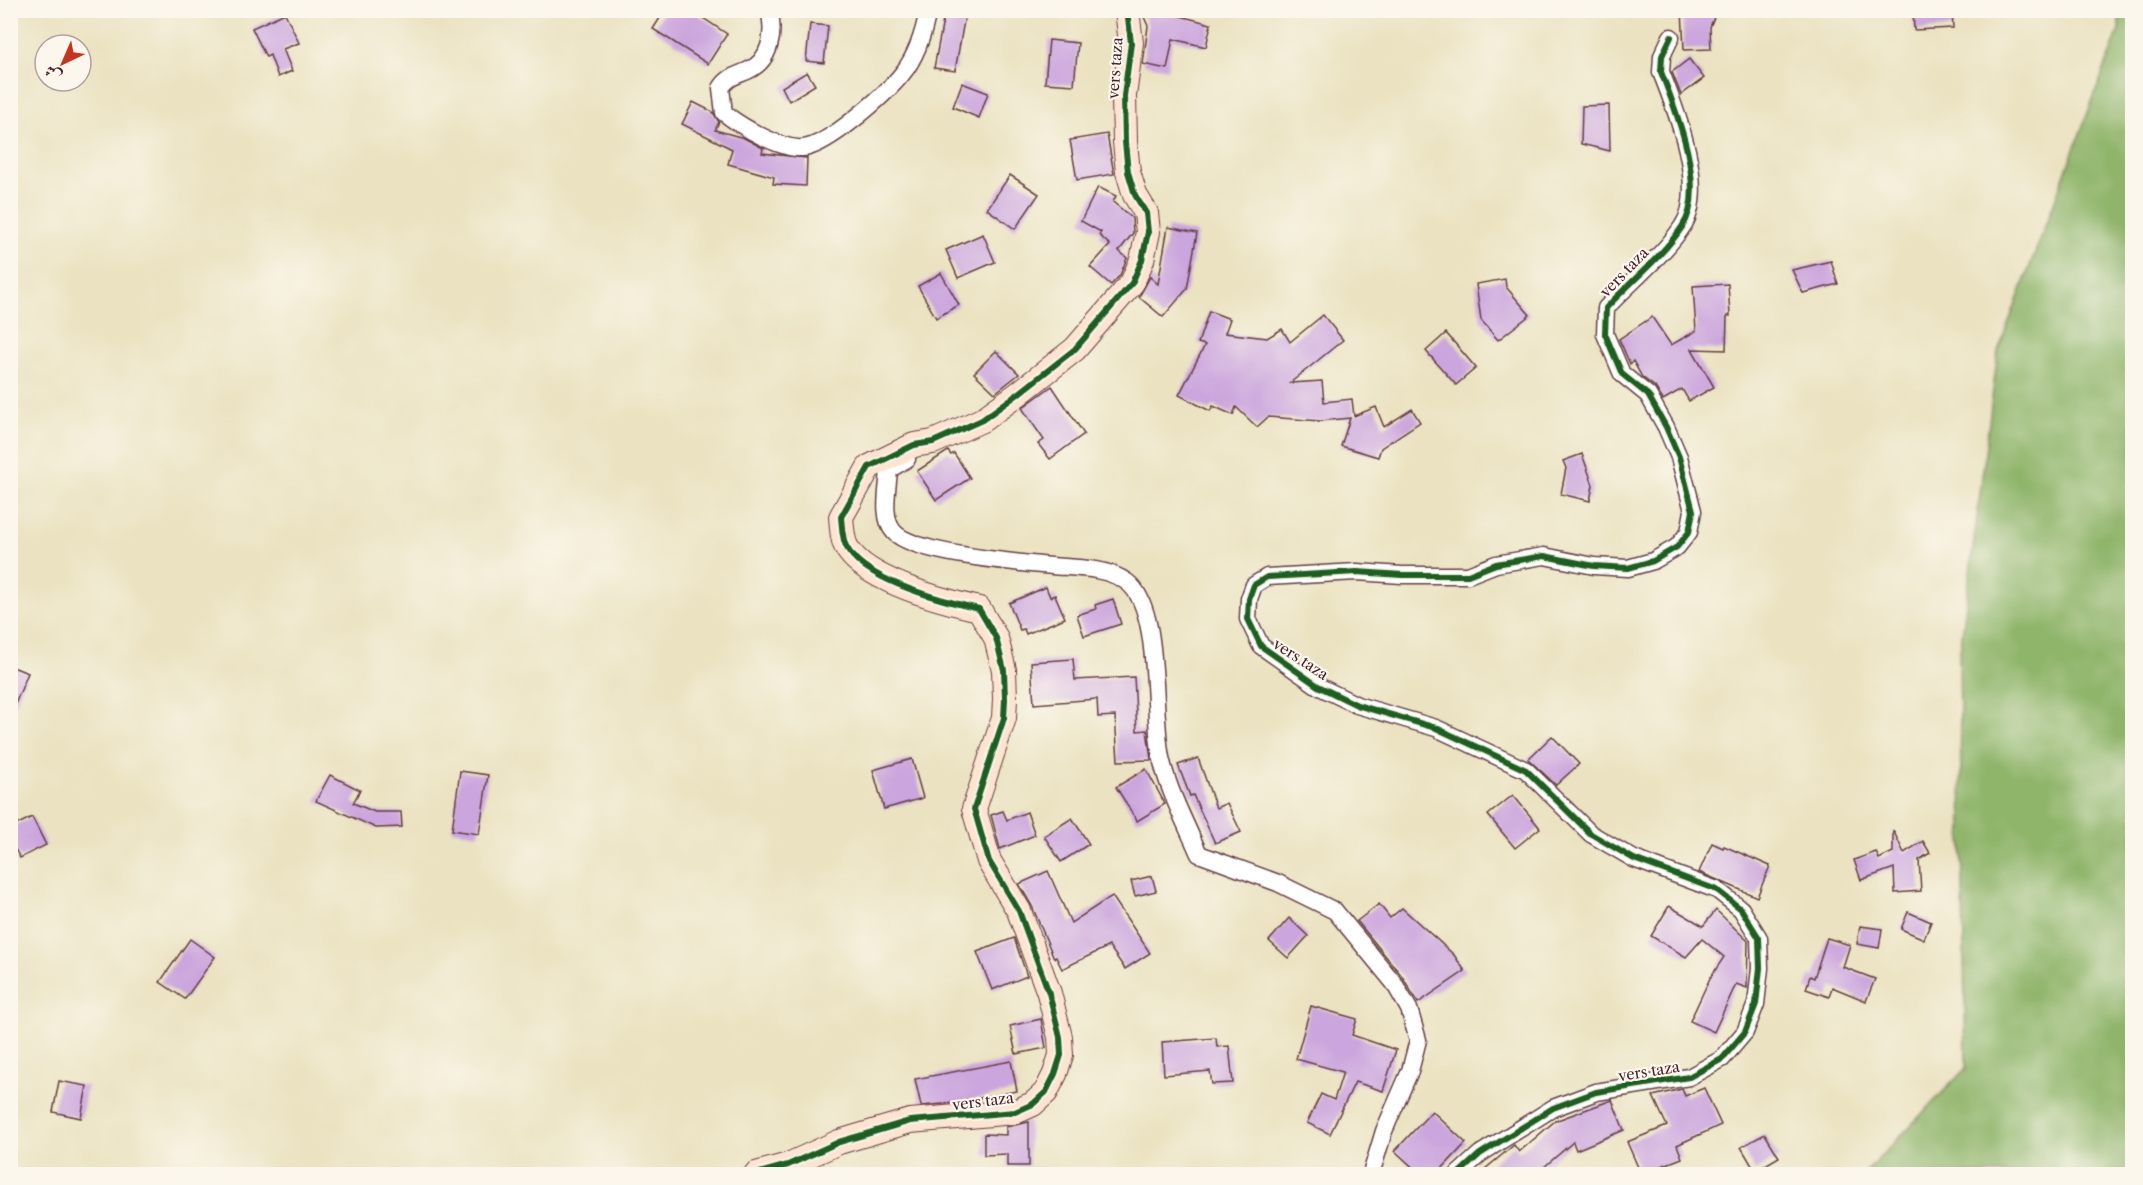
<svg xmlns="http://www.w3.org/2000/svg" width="2143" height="1185" font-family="'Libre Caslon Text',Amiri,serif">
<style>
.forest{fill:#8fb56a;stroke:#6c6a4a;stroke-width:1.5}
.building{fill:#cba5dd}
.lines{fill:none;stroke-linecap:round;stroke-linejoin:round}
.street-casing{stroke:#623c41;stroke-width:19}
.secondary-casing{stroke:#623c41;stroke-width:26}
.street{stroke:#fff;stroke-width:16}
.secondary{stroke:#fde4d1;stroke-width:24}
.cycleway-casing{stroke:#fbf7ec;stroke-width:10}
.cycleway{stroke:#1b5e20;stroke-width:6}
.labels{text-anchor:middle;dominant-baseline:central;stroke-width:4.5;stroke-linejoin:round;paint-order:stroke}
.street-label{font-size:15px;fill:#4a1f2b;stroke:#fbf7ec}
</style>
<rect width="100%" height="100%" fill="#fbf7ec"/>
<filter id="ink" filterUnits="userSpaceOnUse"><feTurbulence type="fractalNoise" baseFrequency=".0167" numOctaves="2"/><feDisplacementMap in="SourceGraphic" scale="12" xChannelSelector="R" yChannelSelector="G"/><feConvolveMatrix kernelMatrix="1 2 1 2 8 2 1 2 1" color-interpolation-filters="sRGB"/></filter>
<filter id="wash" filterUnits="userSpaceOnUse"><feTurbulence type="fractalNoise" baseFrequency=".008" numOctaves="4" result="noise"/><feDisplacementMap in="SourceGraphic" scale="24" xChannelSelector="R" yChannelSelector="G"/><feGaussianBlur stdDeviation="1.35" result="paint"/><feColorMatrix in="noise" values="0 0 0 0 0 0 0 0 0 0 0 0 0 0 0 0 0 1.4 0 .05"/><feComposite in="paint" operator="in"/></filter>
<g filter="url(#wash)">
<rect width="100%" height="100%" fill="#eae2c0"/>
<polygon class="forest" points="2119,11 2132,11 2132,1174 1864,1174 1966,1068 1959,659 1998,351 2119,30"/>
<g id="blocks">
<g class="building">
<polygon points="665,10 691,10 727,34 708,64 653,29"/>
<polygon points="945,10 966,10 955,71 934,68"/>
<polygon points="1141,10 1157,10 1211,24 1206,47 1173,39 1167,69 1143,64 1148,26"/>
<polygon points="1682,10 1717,10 1710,27 1711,49 1684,50"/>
<polygon points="1913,10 1952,10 1953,28 1914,30"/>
<polygon points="285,13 299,43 283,49 292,71 278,77 270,55 266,57 252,28"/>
<polygon points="810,24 828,26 824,63 806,61"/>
<polygon points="1049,40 1078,43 1074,85 1045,83"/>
<polygon points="1689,59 1704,78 1681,95 1672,72"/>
<polygon points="807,72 815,85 789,101 782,87"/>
<polygon points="962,83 988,93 979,118 953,107"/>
<polygon points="693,102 713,112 719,122 715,130 744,138 763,148 762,153 807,158 806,186 773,184 774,177 728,164 732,149 682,124"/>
<polygon points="1609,105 1610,151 1581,144 1582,106"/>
<polygon points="1107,134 1114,174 1077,180 1070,140"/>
<polygon points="1010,175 1039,194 1015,229 987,209"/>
<polygon points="1098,187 1116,196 1113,202 1132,218 1133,233 1119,251 1127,258 1120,275 1111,285 1090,267 1110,245 1099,235 1101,232 1081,221"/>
<polygon points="1168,227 1197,233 1187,289 1163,317 1139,297 1150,277 1158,284"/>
<polygon points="983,234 995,262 958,278 946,250"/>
<polygon points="1831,261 1838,284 1803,293 1792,270"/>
<polygon points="941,273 959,305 936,318 918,286"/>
<polygon points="1505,279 1506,287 1530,315 1498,340 1481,320 1476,284"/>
<polygon points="1728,284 1730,316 1727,316 1726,350 1692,349 1714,387 1689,401 1682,389 1663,400 1655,387 1642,377 1633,361 1630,364 1619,339 1652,317 1671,345 1696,331 1693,286"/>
<polygon points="1209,311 1230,319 1225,333 1267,338 1282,329 1290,342 1323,315 1343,340 1290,383 1322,381 1324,402 1352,399 1354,416 1376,407 1384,427 1412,409 1420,422 1381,448 1378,457 1341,446 1350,418 1320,421 1268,417 1257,427 1236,407 1233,415 1213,406 1210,411 1179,395 1205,345 1198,343"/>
<polygon points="1446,333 1476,368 1456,385 1426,351"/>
<polygon points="996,351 1019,374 995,393 974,373"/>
<polygon points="1052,386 1084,434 1050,459 1038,444 1044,440 1022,408"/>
<polygon points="948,451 951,455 954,453 970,478 936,500 917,471"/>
<polygon points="1582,454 1593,485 1590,501 1561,494 1566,468 1563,461"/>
<polygon points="1046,587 1050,597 1055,595 1065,618 1026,634 1024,629 1020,630 1009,603"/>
<polygon points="1113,599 1121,624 1084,636 1077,615 1096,609 1095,605"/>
<polygon points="1073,659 1075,680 1134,677 1137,731 1147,730 1151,760 1118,761 1115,716 1098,717 1097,699 1034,704 1031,662"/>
<polygon points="10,666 28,673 11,714 10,714"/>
<polygon points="1552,736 1579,764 1556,785 1528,759"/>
<polygon points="1198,758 1216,808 1227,803 1241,832 1215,843 1193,795 1190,796 1178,765"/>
<polygon points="912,759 923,798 884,809 873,770"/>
<polygon points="1146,769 1165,804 1137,821 1116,787"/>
<polygon points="460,771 488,775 479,834 452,830"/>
<polygon points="330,775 360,790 353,803 375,812 401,812 402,827 376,828 316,801"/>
<polygon points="1513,795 1540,828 1515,848 1488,815"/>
<polygon points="1003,811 1007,820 1027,812 1035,835 1000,849 991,815"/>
<polygon points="32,817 46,845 20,858 10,840 10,828"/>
<polygon points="1072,818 1089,844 1061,862 1044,836"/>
<polygon points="1893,830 1904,853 1923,841 1930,853 1919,860 1921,891 1895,893 1894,868 1861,880 1854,860 1876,852 1879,859 1893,852"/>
<polygon points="1712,843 1723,848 1724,846 1770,866 1757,897 1699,872"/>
<polygon points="1048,871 1071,923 1112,896 1150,953 1125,969 1109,946 1062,969 1056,957 1054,958 1032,906 1019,884"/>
<polygon points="1152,876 1156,891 1135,896 1131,881"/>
<polygon points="1379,904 1390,918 1402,908 1454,955 1465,971 1418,1003 1402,976 1357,921"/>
<polygon points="1669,906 1703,926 1716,910 1748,941 1747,988 1736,984 1714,1032 1690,1021 1710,978 1724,957 1702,939 1686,957 1651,936"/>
<polygon points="1908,912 1931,922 1924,939 1901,929"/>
<polygon points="1289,918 1308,936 1288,958 1269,941"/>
<polygon points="1860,926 1882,929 1879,948 1857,944"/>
<polygon points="1014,938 1027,976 992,990 977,952"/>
<polygon points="1827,938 1850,945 1843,967 1875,979 1866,1001 1832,987 1829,997 1806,989 1810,976 1814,978"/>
<polygon points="190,939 215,957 185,999 160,982"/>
<polygon points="1311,1006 1357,1019 1352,1035 1396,1050 1383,1091 1355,1082 1330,1134 1307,1123 1321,1094 1334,1100 1343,1072 1296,1059"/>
<polygon points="1041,1019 1046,1048 1016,1054 1010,1026"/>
<polygon points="1216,1038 1217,1047 1229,1046 1233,1083 1212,1084 1210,1071 1164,1075 1162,1042"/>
<polygon points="1011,1061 1017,1091 954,1103 921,1106 915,1079"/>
<polygon points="59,1081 87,1086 81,1118 53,1112"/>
<polygon points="1704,1088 1721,1125 1677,1145 1682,1158 1641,1174 1627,1142 1667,1126 1653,1096 1682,1089 1685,1096"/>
<polygon points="1612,1100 1624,1130 1576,1150 1573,1142 1536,1174 1479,1174 1514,1145 1519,1152 1555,1121"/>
<polygon points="1432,1111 1466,1143 1437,1174 1420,1174 1395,1151"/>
<polygon points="1029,1122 1029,1166 1007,1166 1007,1154 984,1155 984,1134 1006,1135 1006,1127"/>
<polygon points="1765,1134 1779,1157 1755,1171 1741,1147"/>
</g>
</g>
</g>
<g filter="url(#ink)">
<use href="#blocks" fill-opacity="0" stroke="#623c41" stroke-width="1.5"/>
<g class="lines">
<defs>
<g id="street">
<path d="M769,10C775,33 771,61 747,71C735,76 728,77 721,88L724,113C742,127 781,150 803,148C828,146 886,94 902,74C916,57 924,32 928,10"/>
<path d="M907,459L889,470C888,488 881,518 894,532C914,554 1020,563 1052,566C1075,568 1107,567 1127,582C1163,608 1151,720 1162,762C1170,794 1186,824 1199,854L1278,883L1335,911L1394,983L1409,1009L1418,1040L1410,1071L1384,1131L1371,1174"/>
<path d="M1458,1174L1480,1154L1553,1108L1596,1092L1689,1077L1722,1059L1745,1032L1756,1004L1760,968L1759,938L1741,909L1717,890L1634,859L1591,834L1526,770L1436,728L1357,705L1318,686L1261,646L1248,619L1249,599L1254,585L1267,577L1357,572L1402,575H1468L1496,564L1544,556L1594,566L1628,568L1653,561L1677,547L1689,532L1693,511L1679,457L1666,427L1648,395L1622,374L1605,334L1606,308C1630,282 1662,257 1682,227C1708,190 1676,110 1661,72L1662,56L1671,37"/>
</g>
<path id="secondary" d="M756,1174L788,1165L839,1142L910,1121L1015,1112L1033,1104L1046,1092L1055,1074L1061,1055L1060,1037L1049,993L1019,911L989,861L974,809L1004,718L1005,699L1004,670L996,638L979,609C944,601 866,581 847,548C842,540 842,526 841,517L869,467L914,445L933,442L982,420L1018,394L1075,349L1132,283L1142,260L1148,232L1146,213L1135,195L1128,172L1125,142L1124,96L1131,43L1127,10"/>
</defs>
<use href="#street" class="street-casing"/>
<use href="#secondary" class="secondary-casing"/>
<use href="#street" class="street"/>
<use href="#secondary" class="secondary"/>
<defs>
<g id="cycleway">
<path d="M756,1174L788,1165L839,1142L910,1121L1015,1112L1033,1104L1046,1092L1055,1074L1061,1055L1060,1037L1049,993L1019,911L989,861L974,809L1004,718L1005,699L1004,670L996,638L979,609C944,601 866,581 847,548C842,540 842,526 841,517L869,467L914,445L933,442L982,420L1018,394L1075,349L1132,283L1142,260L1148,232L1146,213L1135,195L1128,172L1125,142L1124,96L1131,43L1127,10"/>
<path d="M1458,1174L1480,1154L1553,1108L1596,1092L1689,1077L1722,1059L1745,1032L1756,1004L1760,968L1759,938L1741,909L1717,890L1634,859L1591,834L1526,770L1436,728L1357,705L1318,686L1261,646L1248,619L1249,599L1254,585L1267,577L1357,572L1402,575H1468L1496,564L1544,556L1594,566L1628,568L1653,561L1677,547L1689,532L1693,511L1679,457L1666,427L1648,395L1622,374L1605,334L1606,308C1630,282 1662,257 1682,227C1708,190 1676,110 1661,72L1662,56L1671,37"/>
</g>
</defs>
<use href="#cycleway" class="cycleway-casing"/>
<use href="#cycleway" class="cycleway"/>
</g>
</g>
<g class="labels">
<g class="street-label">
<text transform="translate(1115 68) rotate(-86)">vers taza</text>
<text transform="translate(1624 272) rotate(-46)">vers taza</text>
<text transform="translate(1301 659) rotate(33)">vers taza</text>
<text transform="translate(1649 1071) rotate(-9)">vers taza</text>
<text transform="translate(983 1101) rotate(-7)">vers taza</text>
</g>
</g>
<rect width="2143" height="1185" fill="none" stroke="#fbf7ec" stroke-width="36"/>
<g transform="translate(63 63) rotate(224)"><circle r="28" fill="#fbf7ec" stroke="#b4a19f" stroke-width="1.5"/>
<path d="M0-4.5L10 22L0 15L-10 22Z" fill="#c8321e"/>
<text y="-9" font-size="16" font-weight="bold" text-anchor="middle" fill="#4a1f2b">ش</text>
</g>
</svg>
